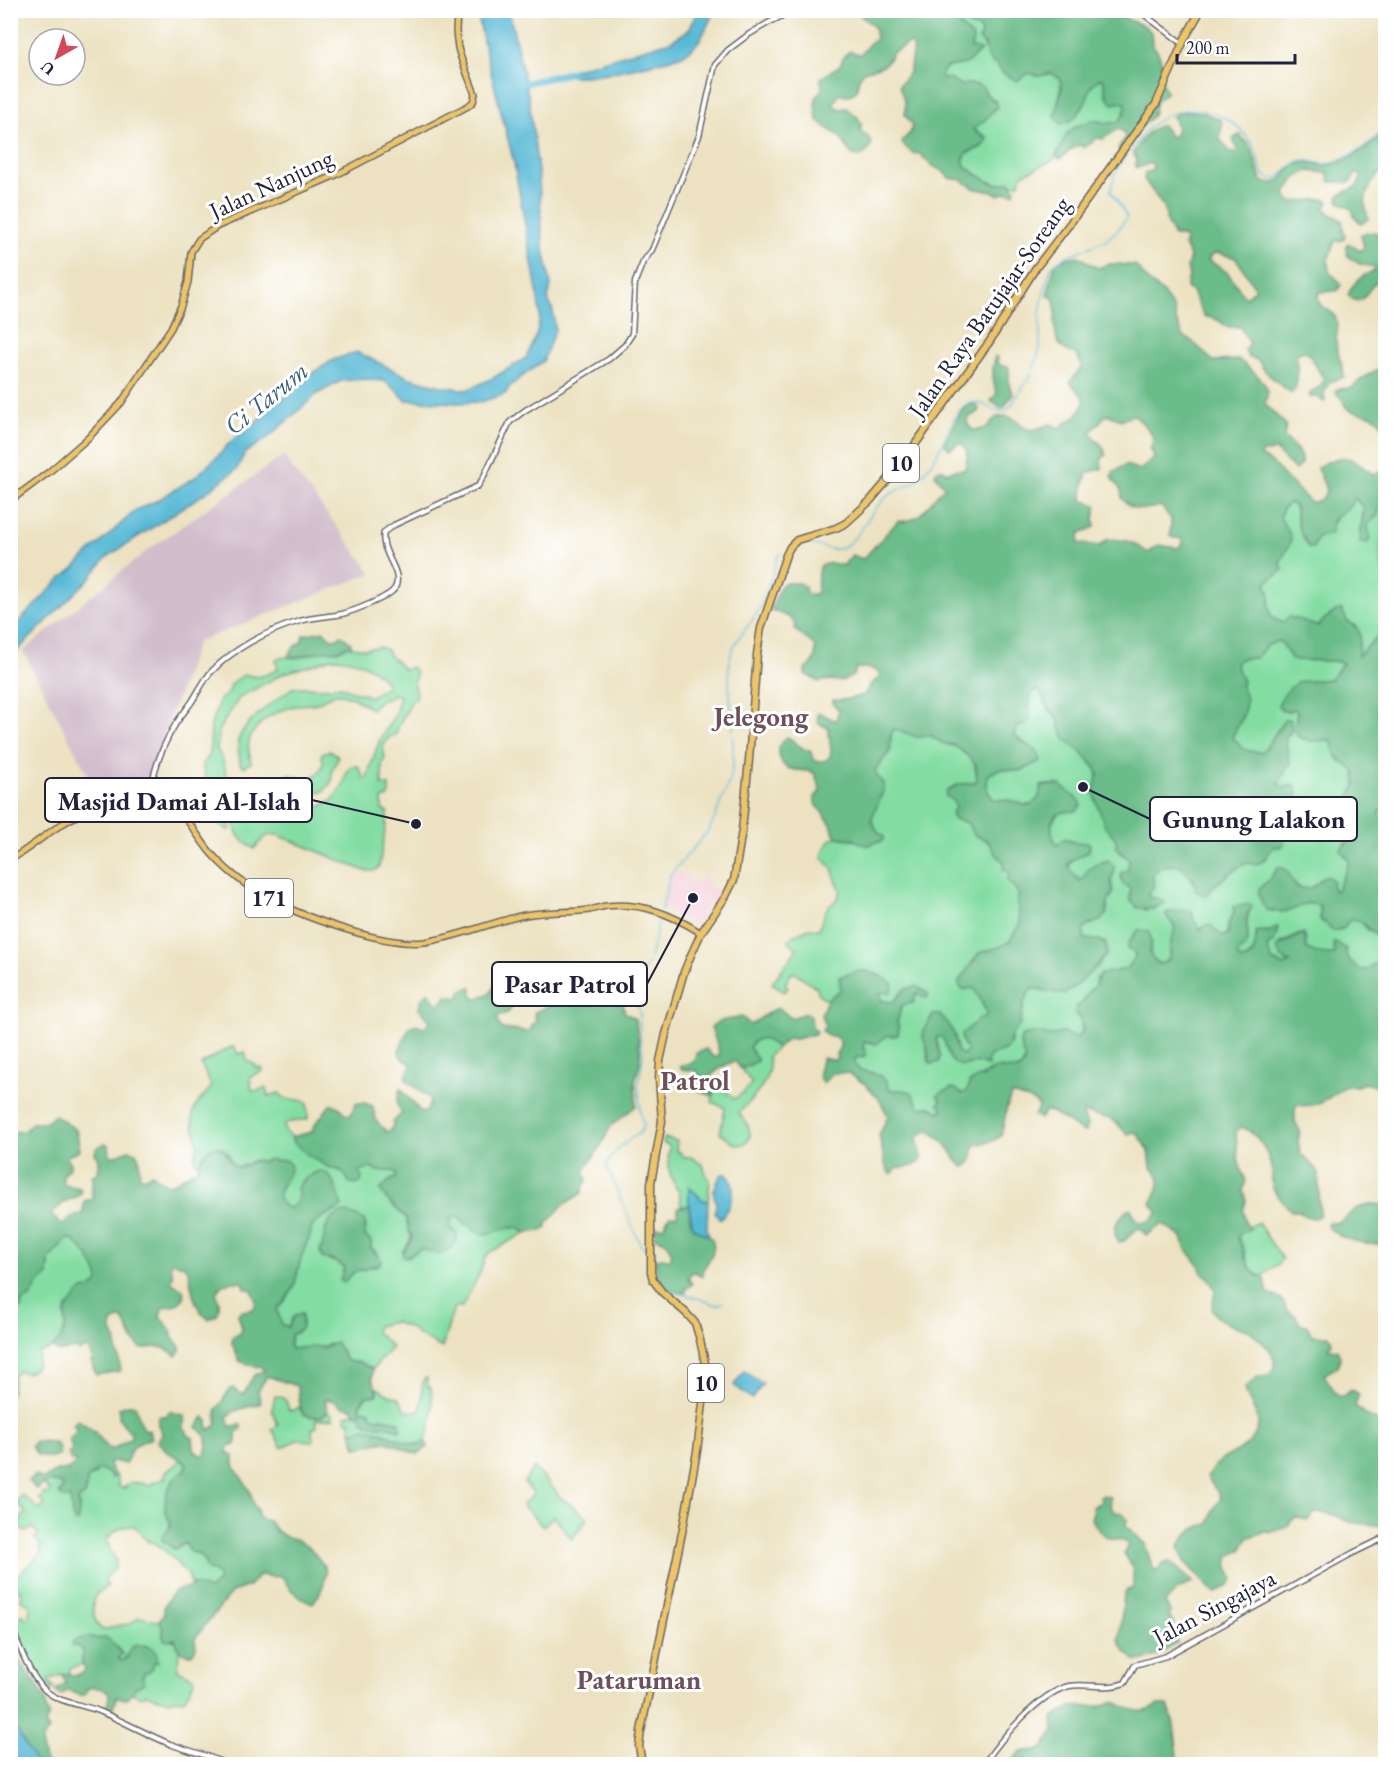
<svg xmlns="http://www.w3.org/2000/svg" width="1396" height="1775" font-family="'EB Garamond',serif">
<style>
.built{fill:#f5cfda}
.industrial{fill:#d1bdcb}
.green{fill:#83dda3;stroke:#52806f;stroke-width:1.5;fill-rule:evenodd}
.forest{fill:#6abc89;stroke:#466f62;stroke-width:1.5;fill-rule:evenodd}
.water{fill:#57b9d5;stroke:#3c6e88;stroke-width:1.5}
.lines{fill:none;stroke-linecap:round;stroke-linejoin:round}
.stream{stroke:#57b9d5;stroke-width:1.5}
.river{stroke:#57b9d5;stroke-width:7}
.minor-casing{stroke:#69656a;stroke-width:7}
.major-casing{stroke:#69656a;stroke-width:8}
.highway-casing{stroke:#69656a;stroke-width:9}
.minor{stroke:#fff;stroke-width:4}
.major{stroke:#ecc569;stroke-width:5}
.highway{stroke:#ecc569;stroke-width:6}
.labels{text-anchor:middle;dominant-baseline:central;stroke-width:6;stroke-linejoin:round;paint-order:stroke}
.shield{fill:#fff;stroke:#646476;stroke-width:1.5}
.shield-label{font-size:22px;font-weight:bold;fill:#22223b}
.street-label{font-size:24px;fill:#22223b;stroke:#fff}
.water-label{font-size:26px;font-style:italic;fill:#375e79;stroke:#fff}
.quarter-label{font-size:27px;font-weight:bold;fill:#6e505b;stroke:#fff}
.leader{fill:none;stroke:#22223b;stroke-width:2}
.callout-dot{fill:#22223b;stroke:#fff;stroke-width:2}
.callout{fill:#fff;stroke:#22223b;stroke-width:2}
.callout-label{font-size:26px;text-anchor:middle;font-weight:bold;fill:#22223b}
</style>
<rect width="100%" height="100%" fill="#fff"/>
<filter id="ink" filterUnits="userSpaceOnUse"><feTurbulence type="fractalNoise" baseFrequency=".0167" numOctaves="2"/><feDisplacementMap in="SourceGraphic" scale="12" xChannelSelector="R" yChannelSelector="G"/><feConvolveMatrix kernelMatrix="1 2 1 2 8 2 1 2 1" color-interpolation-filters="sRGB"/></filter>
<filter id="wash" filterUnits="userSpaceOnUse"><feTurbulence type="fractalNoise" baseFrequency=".008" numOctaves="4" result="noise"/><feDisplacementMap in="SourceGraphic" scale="24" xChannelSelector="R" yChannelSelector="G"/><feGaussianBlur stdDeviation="1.35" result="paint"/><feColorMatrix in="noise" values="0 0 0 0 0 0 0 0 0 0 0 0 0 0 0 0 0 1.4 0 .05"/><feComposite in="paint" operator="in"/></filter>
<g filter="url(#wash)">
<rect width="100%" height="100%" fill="#ece2c1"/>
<polygon class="built" points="676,870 698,883 703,876 709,880 707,884 724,894 699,928 663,908 671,876"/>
<polygon class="industrial" points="283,456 372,573 197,642 148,779 115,784 95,789 23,651 148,550"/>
<g class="green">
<path d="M957,11H976L969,16L970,26L980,29L981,33L980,36C984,43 985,53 990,59C995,66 1012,74 1020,79L1029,73L1040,76L1051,73L1060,79C1064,93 1054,105 1057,118L1070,121L1083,108L1091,86L1099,79H1103L1106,95L1113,104L1122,102L1126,104L1125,111L1120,121L1107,123L1093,120L1067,134L1061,147L1052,161L1023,174L1018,184H1013L1010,182L999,184L988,181L967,168L963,162L966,154L982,147L987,137L973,129L996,108V101L987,95L986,92L971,84L960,85L949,79H943L941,77L942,73L946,67C960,65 971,62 981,50L971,48C971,45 973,42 973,39C972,31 955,31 957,11Z"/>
<path d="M1354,498L1364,508L1360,530L1370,535L1367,524L1377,516L1380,506L1385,504V530L1383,533L1380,551L1382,569L1385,571V603L1380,611L1385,615V633C1374,638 1366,648 1357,657L1356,626L1347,621L1342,610H1338L1326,618L1318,626L1283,623L1271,618L1269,606L1270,599L1266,582L1282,570L1280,563L1285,551L1289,545L1288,532L1284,526L1280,516L1283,508L1288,503L1295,506L1299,529L1309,548L1314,544L1318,536L1329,535C1334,515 1340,514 1353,502L1352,499Z"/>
<path d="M1277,641L1282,643L1292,660L1333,661L1343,663L1331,679L1297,682L1292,687L1287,712L1294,709L1297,711L1295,728L1332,740L1338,759L1355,771L1356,784L1345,806L1352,830L1355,828L1362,832L1344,844L1341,851L1349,860L1346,871L1337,890L1334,891L1321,879C1306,902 1291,880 1278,868L1270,879L1259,889L1274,912C1279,911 1285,912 1290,910C1303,907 1304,900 1320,906V919L1322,922L1341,930L1350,919L1360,921L1369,931L1379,935L1385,931V961L1376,963L1367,970H1360L1350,962L1346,955L1333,948L1336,954C1327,955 1313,953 1306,948V937L1300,934L1281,943L1279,954L1287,962L1291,961L1285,966L1277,962H1273L1267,948L1270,944L1271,931L1256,932C1256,945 1255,960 1240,960L1237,954C1240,950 1245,948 1247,944C1251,936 1242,918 1252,907H1233L1234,913L1228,923V935H1221L1215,931L1203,927L1201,930L1195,924L1192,912C1183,908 1174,911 1166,915L1175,927L1174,935L1170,947V957L1165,962L1160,964L1151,957L1150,954L1152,942L1129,950L1136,953L1133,961L1126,969L1103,974L1097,978L1094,987L1088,992L1083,1002L1075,1008L1078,1017L1081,1020L1082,1033L1080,1036L1072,1038L1063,1033L1020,1043L1025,1060C1018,1079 1004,1063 991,1070C982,1075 972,1085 965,1093L962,1094L944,1091L941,1101L942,1110L939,1112L930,1107L920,1108C905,1088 914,1093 890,1090L878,1074L859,1070L854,1061L855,1058L863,1057L866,1051L863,1047L864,1041L876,1043L899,1028L897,1022L902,1005L904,1003H912L916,992L925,998L928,993L905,989L893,1002L882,1001L880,993L883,992L857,971L851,974L839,977L841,989L827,1000L819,994L817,988L796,973H792L785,983L788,987L785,992L772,983L797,949L788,940L794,935L809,928L819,929C821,923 823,916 826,910C833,900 837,904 841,890L835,878L833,869L822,857C823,851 829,838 836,837C840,837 856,840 860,841C867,843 874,841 881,842L884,836L878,832L871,820L884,785L875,773V769L889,753L892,731L899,729L917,737L932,736L942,743L956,747L974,761L977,780C965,788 954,779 946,796L952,800L956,807L952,813V816L954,819L969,823C972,833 978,834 986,840C990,843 1008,867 1010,873C1010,873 1009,882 1009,883L1015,888L1019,896L1017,903L1020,923L1010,941L1001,947L979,953L970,988H973L976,991L987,1014L962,1041L967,1050L966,1053L963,1055L957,1051L955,1036L928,1023C919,1035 928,1045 928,1058L940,1055L936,1037L940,1036L943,1037L950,1059L962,1066L978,1062L984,1065L991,1055L1004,1051L1011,1042V1035L1020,1025L1024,1002L1031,989H1038L1045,991L1077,985L1081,982L1089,973L1098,966L1107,951L1106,943L1085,939L1083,930L1089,925L1102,920L1106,914L1108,903L1112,895L1111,880L1114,873L1105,861L1088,870L1083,879L1080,881L1069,869C1069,854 1085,859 1090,848L1079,842L1076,843L1069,839L1057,845C1046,830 1051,809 1073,811L1057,785H1045L1041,786L1039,797L1032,805H1024L1009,800L993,799L987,790V776C1004,763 1007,773 1022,770C1028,768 1035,763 1041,761L1037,751L1025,744L1014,735L1016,728L1023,725L1030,715L1029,700L1031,693L1038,689C1043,695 1044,703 1048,709C1055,717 1058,715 1060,727L1097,770L1098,774L1095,795L1105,825L1116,839L1119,851L1129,859V886L1131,889L1130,896L1145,910L1156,908L1153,898H1150L1147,895C1152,889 1156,882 1152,874C1159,864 1168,867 1179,865L1190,875L1196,887L1206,895L1209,894L1213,887L1230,873L1245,863L1256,864L1263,861L1273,847L1286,837L1290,831L1297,829L1300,821L1297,818L1300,804L1297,797V790L1292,785L1285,787L1278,784L1290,763L1285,738L1290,733L1281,725L1276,735L1263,752C1253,752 1243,753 1238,742L1234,740L1232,737C1243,718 1251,705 1240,685L1243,682L1236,665L1238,660L1246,658H1256L1266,646Z"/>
<path d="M347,646L365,649L380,647L387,650L389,655L405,670L411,667L416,673L414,687L417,695L416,699L411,701C406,715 399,720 396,735L389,737L383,747L385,758L382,764V785L389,786V797L382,799V810L388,812L379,867L374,871H365L278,835C265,833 262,841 254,849C249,845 241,840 238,835C232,825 239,819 228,811L224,815L231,829L228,830C220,827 213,818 212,810L219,803L207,784L202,764L207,759L210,754L211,725L219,701L229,692L232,683L245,674C258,680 267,675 278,669L276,662V660L284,657L295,658L329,650L337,651ZM331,658C353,658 372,665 386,682V686L370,697C360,692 358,693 350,690C343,688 342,685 334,686L332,688L299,687L292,688C277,699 242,723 238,741C237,747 240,757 240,764L243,767L251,763C250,753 246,746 251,736C260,718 282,708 301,705C307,704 313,705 319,702C326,699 332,693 340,694C349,695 363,703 369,708L372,709C375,703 382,699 388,699L393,694L400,696L395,715L379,741L367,777L364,779L358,766H351L347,772L342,787L333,800L320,807L299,804L295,810L286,815L273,804L269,797L263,800L260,796L250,790L236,787L227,777L223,760L217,749L219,729L240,697L284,673L312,665Z"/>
<path d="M331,751L337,755L338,759L332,770V781L323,792L306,791L289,798L270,790L267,787L270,782L279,783L283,777L289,774C302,779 313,782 321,769C324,763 324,761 321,755L324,752Z"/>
<path d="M760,1038L771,1042L777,1048L768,1056C774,1078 754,1098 739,1112C741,1118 747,1122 749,1129C753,1140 742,1149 732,1142C728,1140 725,1136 720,1133L725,1108L712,1102L714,1092L712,1082L715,1081L734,1099L744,1092L752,1083L741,1069L757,1061V1059L749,1047L756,1039Z"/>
<path d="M231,1047H234L238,1054L245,1052L247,1061L255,1064L256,1068H262L263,1071L250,1077L252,1091H256L266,1088L268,1096L279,1093C287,1104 296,1097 307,1102L308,1119L286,1123L284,1127L286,1132L292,1137V1141C304,1151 317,1161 331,1167C336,1170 340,1170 345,1173L370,1168L378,1171H393L396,1173V1178L382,1193L407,1219C408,1238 418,1233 402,1251L408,1257L421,1249L432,1252L456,1232L450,1227L451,1218L458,1216L474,1231C481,1231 489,1232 496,1231C506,1230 517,1223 525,1233L490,1252L485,1258L480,1273L462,1307H454L442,1348L420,1336L408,1327L394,1322L377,1326L375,1331L392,1347L373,1369L358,1362H347L343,1357L342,1351L330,1344C323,1348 301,1349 291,1349C288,1344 291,1340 292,1334C306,1330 300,1326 302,1315L300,1313L293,1317L288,1327C280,1326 278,1316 276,1309L284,1302L294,1286L301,1258L307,1242L309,1239L312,1227L321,1218L336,1211C336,1190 337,1188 324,1172H317L301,1181L296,1203L289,1209L280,1202L278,1195L284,1182L286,1161L268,1160L261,1162L254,1160C243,1167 232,1172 229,1154L201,1157L199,1167L194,1157C205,1139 187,1128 194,1110C198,1101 207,1094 211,1086L201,1064ZM366,1225L365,1236L371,1241V1248L376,1252L377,1256L372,1266L363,1270L355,1271L347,1279L342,1264L329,1260L321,1248L323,1245Z"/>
<polygon points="664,1138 677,1141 676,1150 681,1153 684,1157 691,1157 703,1165 706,1174 710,1180 708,1202 703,1200 689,1187 689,1206 681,1207 679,1190 677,1190 670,1174 668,1156 670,1146 663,1143"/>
<path d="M1258,1223L1282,1259L1278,1264L1262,1276C1246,1272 1247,1259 1243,1247C1242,1244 1239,1241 1238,1238L1240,1233L1249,1229L1253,1224Z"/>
<path d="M68,1238C80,1240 98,1269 99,1281L91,1288L84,1290L65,1313C67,1335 60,1348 39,1352C36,1365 40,1366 27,1373L19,1371L14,1375L11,1395V1311H17L22,1302L29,1299L36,1285L42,1281L49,1268V1259Z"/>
<path d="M427,1378V1385L431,1388C433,1407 434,1429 422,1444C396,1446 383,1421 351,1432L350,1421L345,1420V1415L355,1413L361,1414L367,1424L390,1426L399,1430L398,1421L373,1417L364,1409L360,1410V1404L367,1396H377L378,1394L376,1387L387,1394L399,1398L406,1411H420C423,1400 420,1388 424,1379Z"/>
<path d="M275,1396C284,1397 288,1400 288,1409L292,1411L299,1407L303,1414L322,1416L327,1412L333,1414V1418L316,1420L317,1427L312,1429L313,1441L297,1440L282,1448L272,1429L278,1425L272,1410Z"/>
<path d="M180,1459L187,1463L186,1469C159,1489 172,1497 170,1524C170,1530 166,1537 165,1543L177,1547L185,1543L189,1549L198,1554L217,1574L219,1581L210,1590L191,1584L189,1576L178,1565L177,1562L157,1544L147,1541L135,1526C124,1526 113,1530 107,1540C110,1559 127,1559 105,1578V1581L108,1586C103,1589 96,1592 94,1598C91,1608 94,1624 103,1630L120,1625L131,1624L139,1617L157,1621L160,1619L163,1631V1638L176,1641L179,1651L178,1670L193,1677L195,1680L184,1700L174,1699L168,1701L146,1694L142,1697L131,1693L136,1687L141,1685L142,1677L145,1672L149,1671L153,1663L141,1646L135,1645C127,1649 130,1656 121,1661L118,1658L122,1654L114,1644L105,1637L101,1639L90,1637L75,1640L76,1646L83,1650L82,1661L83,1664L70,1668L69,1674H63L48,1680L54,1688L50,1690C30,1671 22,1643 13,1618L24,1615L26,1619L29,1618L30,1604L21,1600L22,1590L18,1591L12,1581L42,1552L39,1547L41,1545L35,1539L39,1534L32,1528L26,1532L22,1529L18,1531L15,1528L26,1512L16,1503L22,1495L40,1510L45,1504L39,1499L44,1493L47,1495L50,1491L44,1484L49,1481L60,1483L63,1487L59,1493L64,1498H70L74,1521H78L79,1509L78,1500L85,1495L88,1478L95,1475L98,1470L106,1471L113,1478L116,1476L118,1479V1486L124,1488C133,1479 139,1483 149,1485L165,1478V1473C170,1468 178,1465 180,1459Z"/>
<polygon points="534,1468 548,1482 559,1496 588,1518 572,1539 554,1516 543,1526 522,1505 534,1494 524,1482"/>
</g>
<g class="forest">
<path d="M864,10L957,11C955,31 972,31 973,39C973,42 971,45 971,48L981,50L966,64L946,67L942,73L941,77L944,79H949L960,85L971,84L978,85L984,89L987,95L998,105L984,121L973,129L977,133L987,138C984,153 966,146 964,158C963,162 964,165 966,167C970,171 990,183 996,184C1000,184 1005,183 1010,182L1015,189L1014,193L1006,192L999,195L992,191L975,189L962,180L949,178L943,171L931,165L920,154L912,153L902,143L903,140L911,132L912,124L905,115V103L899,85C903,80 910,74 910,68C911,60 911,56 914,48L912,45L909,43L892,53L889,59L884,65L863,72L859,78L856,92L846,96L839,94L833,105L839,109L847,108L858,118L862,124L860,130C875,140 875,149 859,157L851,154L839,135L828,129L817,119L815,104L817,96L822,90L821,78L840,65L844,56L850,51L860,55L869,44L876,39L874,27L859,14Z"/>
<path d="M976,11H1116L1129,20L1145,26L1151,32L1152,44L1158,52L1162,63L1161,70L1163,85L1167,92L1156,101L1153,115L1120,150L1118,148L1126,136L1123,131L1118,129L1103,139L1097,138L1084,148L1080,145L1076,146L1060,159L1056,157L1067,134L1075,127L1093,120L1107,123L1119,122L1125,111L1126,104L1122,102L1113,104C1105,98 1106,88 1103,79H1099L1091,86L1086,102L1078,114L1070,121L1061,124L1055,115L1062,88L1060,79L1051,73L1040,76L1029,73L1017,81L1003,73L996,64L992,63C988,58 985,51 985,44L979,40L981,33L980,29L970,26L968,23L969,16Z"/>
<path d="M1190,111L1204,113L1221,120L1222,127L1219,138L1230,152L1237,153L1238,150L1233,140L1235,137L1240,135L1252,149L1261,180C1280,193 1284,168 1299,163C1308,160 1318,166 1327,165C1342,164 1370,148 1379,136C1381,132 1383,128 1385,124V135L1382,142L1381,151L1385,166V175L1379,173C1366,191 1362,198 1368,219L1361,224L1354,216L1352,209L1339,202L1338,198L1339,195L1356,187L1361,178L1360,174H1356L1350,182H1330L1327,173L1307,171L1295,179L1285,194L1290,201L1293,202L1321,199L1328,200L1329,203L1324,207L1329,213L1342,220L1345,237L1343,240L1335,241L1328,260L1329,272L1339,281L1341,285L1337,291L1319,292C1315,310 1328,305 1335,317C1340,324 1337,332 1336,340C1336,353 1343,364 1344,377L1329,382L1324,393L1325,401L1324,402L1316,396L1310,397L1309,395L1313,391L1320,387L1324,379L1308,353L1305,351L1298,353L1296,356C1297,369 1300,383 1292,393C1281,387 1274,379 1265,371C1261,368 1262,362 1257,360C1254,358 1250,358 1248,357L1245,350L1249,342L1240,327H1227L1218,320L1204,316L1192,292L1187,288V283L1189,276L1187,267L1190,257L1184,245L1186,242L1182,236H1174L1167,224L1165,209L1144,179L1145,173L1153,170V165L1150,163L1138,168L1136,167V158L1133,153C1139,142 1150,128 1162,125L1170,136L1174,137L1177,127L1173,116L1181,112ZM1217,253L1236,258L1256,289L1245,297L1227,272L1208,260L1211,255Z"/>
<path d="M1374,232L1377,233L1385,241V280C1381,281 1379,280 1375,283C1366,291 1362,310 1348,295C1353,282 1361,276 1374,271L1375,267L1360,264L1348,257L1346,246L1348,243L1360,251L1364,247L1361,234Z"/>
<path d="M1078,256L1097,268L1110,264L1135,265L1149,282L1162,292L1174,309L1176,320L1183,336L1192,341L1213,361L1239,360C1246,365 1265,381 1267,389C1269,393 1266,399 1265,404L1284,423L1286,426L1284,437C1292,445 1303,452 1301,464L1295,470L1276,451L1262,452L1261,456L1272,463L1308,500L1312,503C1336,495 1322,483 1317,468C1321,464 1325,463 1330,461C1352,451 1356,465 1374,474L1382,472L1385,469V504L1380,506L1377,516L1367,524L1370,539L1366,544L1360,542L1364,508L1355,498L1352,499L1353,502C1348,509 1339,514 1332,521V532L1329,535L1318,536L1313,548H1309L1299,529L1295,506L1289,503L1283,508L1280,516C1282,524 1286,527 1290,534C1294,542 1283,555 1280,563L1283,570L1266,583L1270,595L1269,606L1271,617L1283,623L1288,617C1302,618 1305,624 1318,626L1326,618L1338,610H1342L1347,621L1358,629L1360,636L1358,656C1365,650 1373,641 1379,634L1385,633L1386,676L1384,677L1386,679V806L1380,812V816L1386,824L1385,931L1376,936L1360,921L1350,919L1344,928L1334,931L1320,919V906C1307,900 1303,906 1292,910C1284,913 1274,912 1267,910C1262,903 1258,898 1259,889L1270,879L1278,867C1291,869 1289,878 1296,887C1313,891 1314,887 1324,876H1328L1333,881L1332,888L1334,891L1337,890L1346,871L1349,860L1341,851L1342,847L1361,832L1359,830L1348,828L1344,821L1345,806L1356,784L1355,771C1343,762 1332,757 1332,740L1309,741L1297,736L1295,728L1297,711L1294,709C1287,712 1283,713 1278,706C1280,698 1290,687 1297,682L1331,679L1343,663L1333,661L1292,660L1282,643L1277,641L1266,646L1256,658H1246L1238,660L1236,665L1243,682L1240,685C1253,702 1241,721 1232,737L1234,740L1237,741C1243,752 1251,752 1263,752L1285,719H1289L1291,722L1292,730L1285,738L1290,763L1278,784L1285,787L1296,786L1297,797L1300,804L1297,818L1301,824L1300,828L1290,831L1284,839V843L1280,847H1273L1263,861L1256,864L1245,863L1230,873L1213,886L1209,894L1206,896L1196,891L1194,880L1179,865L1163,866L1152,874L1154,886L1148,895L1150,898C1156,899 1161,897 1165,903L1152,909L1138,908L1130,900L1131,889L1122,883L1121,873L1128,870L1129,859L1116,848V839L1105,826L1095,798L1094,791L1098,774L1097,770L1082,752L1066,740L1060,727L1059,719L1055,713L1049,709L1043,695L1038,689L1032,693C1028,703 1031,712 1029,721L1016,728L1014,735L1025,744L1037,751L1041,761C1035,763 1028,768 1022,770C1007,773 1004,763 987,776V790L993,799L1013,801L1024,805H1032L1039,797L1041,786L1044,785H1060L1080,801L1081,805L1077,811C1063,811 1048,813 1052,832C1053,837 1054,841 1057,845L1065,838L1076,843L1087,842L1090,844L1089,851C1073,863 1057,857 1080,881C1085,877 1085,873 1089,869C1094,865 1102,862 1108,860L1114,865V873L1111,880L1113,891L1108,903L1106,914L1102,920L1089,925L1083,930L1085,939L1099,940L1106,944L1107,954L1081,982L1065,994C1053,994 1042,988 1031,989L1024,1002L1020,1025L1011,1035L1009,1046L1004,1051L991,1055L987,1061L988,1066C984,1065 979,1062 975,1063C968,1063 962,1068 956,1064C945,1059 949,1042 940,1036L936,1038L940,1055L939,1062L932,1064L929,1062L928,1051L923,1037L924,1029L933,1015H941L954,1033L957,1051L963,1055L966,1053L967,1050L962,1041L961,1035L980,1018L985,1017L987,1014L976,991L973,988L963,990L959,985V981L979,953L1000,947L1010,941L1020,923L1017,899L1019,896L1015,888L1007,880L1010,873L1003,869L1004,862L996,854L988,841C976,834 974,840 968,823L954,819L952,816V813L956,806L952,800L946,796V792L959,784L974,783L977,780L976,765L965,753L953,745L942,743L932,736L917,737L895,729L892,731C890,738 889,743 891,750L875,770C876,777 884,781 884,789L871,820L878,832L884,836V840L874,842L871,845H864L854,839L836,837L834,834L831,824L815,803V797L820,791L819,784L814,773C799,767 783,776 779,754C778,747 781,741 787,737C796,741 799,749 810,751L815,761H824L830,757L831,750L828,728L818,723L817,714L820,713L834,720H836L839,710L833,704V700H844L864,695L871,684L880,677L879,673L871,668H856L854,675C836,687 836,676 819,682L805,674V669L811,666L815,657V646L795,630V624L789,617L771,610L780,587L784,583H799L805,587L806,594H814L817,592C819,583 815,573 821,565L832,563L843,566L852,555L863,559L898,521C923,524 929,499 945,487L935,474L936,471L941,469L948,473L953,470L965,469C967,458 971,448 959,443L950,449L944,444L959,415L967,405L974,404L978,407L979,411L968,418L967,424L973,430C977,430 984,429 987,427C992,424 993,418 998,417C1008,414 1019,420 1024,428L1033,430L1050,424L1059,428C1069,421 1085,412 1084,398L1070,382L1082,367L1077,355C1073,353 1067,352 1064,349C1048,337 1060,312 1053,298L1047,295L1055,264L1064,259ZM1107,414C1119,419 1120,423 1132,415L1136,416C1144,427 1160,435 1150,449L1155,457L1140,470L1126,465L1114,471L1111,476L1121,490L1122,499C1135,513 1144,510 1161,506L1171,519L1170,537L1183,539L1182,545L1177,548L1159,545L1148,553C1133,541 1128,540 1108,539L1100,546L1078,543L1080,533L1095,527L1094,518L1097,506L1082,500L1083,487L1087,473L1102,469L1101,460L1106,455L1103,447L1090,433Z"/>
<path d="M995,356L998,358L997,362L1003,367L1007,366L1009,368V386L1013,394L1003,408H1000L991,401L997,393C991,380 993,368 995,356Z"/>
<path d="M1385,367H1386L1385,431C1382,425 1379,418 1372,416C1361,411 1346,415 1343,400L1335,392L1337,389L1352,388C1362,377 1371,372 1385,367Z"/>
<path d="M324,631L332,639L338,638L341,635L351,643V647L347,646L336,651C320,648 305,659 288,657C291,649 295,645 302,642L303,635Z"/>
<path d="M1250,904L1252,907C1241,918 1251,936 1247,944C1245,948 1240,950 1237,954L1240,960C1257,960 1255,943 1257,931L1270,932L1277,927L1278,928L1274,943L1269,944L1267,948L1273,962L1285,966L1290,962H1287C1282,958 1276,953 1278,946L1304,933L1306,948C1313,953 1327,955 1335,954L1333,943L1336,942L1346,949L1347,958L1360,970H1367L1376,963L1385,961V1089L1364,1083L1357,1086H1346L1321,1103L1307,1106L1297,1105L1295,1108V1121L1300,1131L1298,1142L1301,1154L1318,1171L1320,1215C1314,1221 1304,1216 1299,1211H1291C1287,1207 1274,1193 1273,1188C1271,1184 1272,1178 1272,1173C1269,1154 1260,1133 1241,1127L1236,1131C1237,1146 1237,1167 1246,1180L1243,1190L1246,1201L1243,1211L1246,1223L1250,1227L1247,1231L1240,1233L1238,1238L1243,1248L1244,1256L1251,1269L1256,1275L1264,1278L1268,1294L1282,1299L1287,1310L1296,1316L1300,1324L1307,1325L1312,1335L1329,1336L1331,1338L1332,1343L1328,1349L1337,1350L1340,1357L1338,1367L1330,1371L1324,1375L1337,1395L1341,1397L1352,1390L1359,1394L1355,1405C1360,1412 1377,1423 1385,1421L1386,1532L1384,1531L1383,1527C1373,1522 1362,1525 1350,1522C1345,1521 1342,1518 1337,1516C1330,1513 1320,1513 1313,1513L1309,1520L1296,1518L1291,1521L1287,1527L1270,1533L1266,1531L1248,1538L1241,1550L1228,1557V1567L1233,1579L1229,1585L1215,1594L1184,1561L1179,1547C1186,1533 1193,1527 1208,1524L1213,1510L1221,1499C1220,1494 1211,1484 1207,1477C1211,1470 1217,1463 1223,1459C1228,1455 1235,1454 1240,1450C1248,1445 1259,1433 1258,1423C1258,1413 1247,1401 1245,1388L1259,1376L1270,1375L1274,1368V1360L1270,1350L1250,1331L1226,1323L1217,1317L1212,1309L1215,1290L1208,1277L1202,1273L1199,1265L1185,1247L1182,1237L1163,1224C1157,1227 1153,1232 1146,1235L1141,1229L1138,1228L1124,1241L1119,1242C1109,1230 1118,1219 1128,1209H1131L1135,1219L1142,1223L1149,1221L1158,1213L1151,1204L1158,1189L1160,1177L1151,1167L1149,1150L1136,1132L1127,1134C1123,1130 1118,1123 1112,1120C1110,1119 1086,1113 1083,1113C1083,1121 1090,1123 1086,1132H1083L1052,1112L1045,1111L1040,1119L1034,1115L1038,1110L1039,1106L1033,1101L1015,1095H1011C1005,1109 1005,1122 1001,1136L993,1141L975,1145C969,1155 977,1160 964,1167C956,1163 956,1157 951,1151C945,1143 937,1133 927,1131L917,1136C917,1143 921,1149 921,1156C922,1167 905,1168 897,1168L893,1173L890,1174L886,1167L879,1135L888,1116L879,1099L865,1084L848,1073H833L823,1083C814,1074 822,1068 822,1058L833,1060L837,1059L836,1054L840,1047V1041L834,1036H829L822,1031L825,1025L821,1014L827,1000L841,989L839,977C846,975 852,972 858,971C868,969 884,977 892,983L893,986L890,993L883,992L880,993L882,1001L893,1002L905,989L916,986L928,993V997L925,998L916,993L914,1002L902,1005L897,1022L899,1028L898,1035L892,1036L888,1035L876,1044L864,1041L863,1047L866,1055L856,1058L854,1061L859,1070C869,1073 880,1073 887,1081L888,1088L890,1090H904L911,1092L920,1108L930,1107L939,1112L942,1110V1107L938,1104L941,1101L937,1095L952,1088L956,1089L962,1094C968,1092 968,1088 969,1083L979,1077H983L995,1068L1017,1070L1021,1068L1025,1060L1020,1043L1022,1036L1038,1033L1048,1036L1063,1033L1076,1038C1082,1035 1085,1027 1081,1020C1080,1017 1077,1016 1075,1014L1076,1008L1083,1002L1088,992L1094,987L1100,975C1108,971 1117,972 1126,969L1133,961L1136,953L1127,949L1129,942L1138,930L1149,931C1156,948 1142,954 1160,964C1175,959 1168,953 1171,942C1173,937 1174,933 1175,927L1166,915L1167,912L1189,910C1194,914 1192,922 1201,930L1206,925H1210L1221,935H1228L1229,931L1228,925L1234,913L1233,907Z"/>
<path d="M586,972L609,991L614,1003L620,1002L623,1004L625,1013L635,1018L640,1051V1062L635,1081L636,1106L611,1126L600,1147L584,1171L587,1181L583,1187L582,1193L563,1205L547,1223V1228L541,1231L525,1233C514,1220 496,1235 482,1234C474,1233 464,1222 458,1216L451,1218L450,1227C452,1229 456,1232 457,1235C458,1242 448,1253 441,1254C435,1255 428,1250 421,1249L405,1257L402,1255C403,1247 412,1244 412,1236L408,1230L407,1219L388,1201L380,1190L389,1181L396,1178V1173L393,1171H378L370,1168L359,1171L362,1178L361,1182L358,1184L350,1183L342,1171L328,1167L307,1154L292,1141V1137L295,1136L312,1132L314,1126L330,1105L333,1104L342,1109L345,1114L350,1116L356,1103H364L373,1106L376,1121L387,1132L390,1131L393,1126V1122L402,1113L397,1104L400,1088L420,1111L423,1113L427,1111L430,1101L429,1098L406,1080V1076L411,1066L410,1063L401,1058L399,1051L409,1028L417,1024L423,1028L426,1026L430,1021L419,1008L422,998L428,993H429L434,1000L438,1004L441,1003L447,996L458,998L461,995V991L471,987L472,989V995L475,999L491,993L494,986H498L509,997L513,1004L509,1012L497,1018C501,1032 502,1029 515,1030C520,1030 525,1032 530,1032L532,1024L536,1023L534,1013L543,1008L548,1007L557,998L554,989L559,986L563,980L578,979Z"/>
<path d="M775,1009H780L791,1018L807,1013L811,1016L812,1027L817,1032L815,1034L795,1039L788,1038L777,1048C766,1039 758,1034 749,1047L757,1059V1061L741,1069L735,1061C730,1062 712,1072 711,1077C710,1083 714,1089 713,1096L696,1090C694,1083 699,1078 697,1071L681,1069L680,1066C687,1064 696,1062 696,1053L706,1049L713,1057L719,1056L718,1047L711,1027C723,1017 728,1021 742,1017L751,1025C760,1019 766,1013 775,1009Z"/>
<path d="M55,1115L76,1130L80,1149L68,1156L67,1160L70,1163V1168C62,1172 62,1178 64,1185L80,1188L81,1192L79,1196L66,1201L51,1214L61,1225L71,1217L83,1213L84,1201L92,1199V1176L98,1172C100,1164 100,1159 95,1153L96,1149L105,1143L109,1145L110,1156L112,1157L129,1150L136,1152L139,1158L140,1177L144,1178L152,1173L160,1181L168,1185L179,1180L199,1167C201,1152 213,1141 226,1151C228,1154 228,1158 230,1161C237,1174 249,1162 258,1160L261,1162L272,1159L275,1161L286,1160L291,1166C289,1184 265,1193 289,1209C296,1204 301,1198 297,1188C300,1183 302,1182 307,1178C311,1176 314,1172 320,1171C332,1170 340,1197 342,1207L321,1218L312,1227L309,1239L307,1242L301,1258L294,1287L284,1302L277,1309L282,1325L288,1327L293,1317L302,1313C302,1325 305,1330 292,1334L289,1344L291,1349L316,1346L323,1348L336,1343C341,1349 342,1355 347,1361L358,1362L373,1369L372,1379L378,1394L365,1397L360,1404V1410H369L373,1417L398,1421L400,1424V1430C388,1425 374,1428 362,1421L361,1414L355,1413L352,1408L340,1406C337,1401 332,1399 325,1400L328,1411C321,1420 313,1417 303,1414C298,1405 300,1396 297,1386L267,1376L258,1391L261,1403L235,1411L227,1417L230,1427L240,1424L242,1428L236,1433V1445H229L227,1449L228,1454L233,1456L235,1468L250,1491L254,1506L257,1509L259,1518L270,1522L276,1531L288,1538L296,1539L312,1550L325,1567L326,1573L323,1586L320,1593L313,1603C305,1600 296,1595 290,1589C286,1584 286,1580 281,1576L272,1577L262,1575L258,1576L249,1586L232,1592L195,1638L196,1648L192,1654H187L179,1651L175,1639L167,1641L164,1640L163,1631L160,1619L164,1614V1606L174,1591L190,1587L191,1584L210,1590L219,1581L217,1573L207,1569L204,1560L198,1554L191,1552L185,1543L174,1549L162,1540V1537L171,1526C170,1521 167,1517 166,1512C162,1497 171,1477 185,1471L187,1463L169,1453L157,1441L162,1435C162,1428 155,1423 159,1416H167L168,1412L171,1411L175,1414L185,1415L184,1429L187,1431V1434L193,1438L194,1449L200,1456L205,1454C210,1438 208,1439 197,1427L204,1417L208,1421V1427L209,1430L217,1425L216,1411L230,1389L233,1388L239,1393L244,1394C249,1384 252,1373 264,1371L260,1366L256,1367L239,1361L232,1343L233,1336L240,1334L242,1328L238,1314L241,1311L251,1310L254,1308L256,1302L252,1290L245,1288L243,1282C231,1281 221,1282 216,1294C220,1301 221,1307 217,1315L208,1319C194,1308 191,1288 189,1271L184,1266L174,1262L170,1265L173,1276L171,1282L183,1290L184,1298L176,1305L162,1308L160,1316L172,1332L171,1335L180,1347V1351L176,1356C164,1345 158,1346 142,1349L133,1340L123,1319H119L112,1322V1331L115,1338L121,1371L96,1375L91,1361L93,1360L90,1350L87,1348L79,1351L76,1349L58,1352L53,1347C68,1332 64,1329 66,1310L78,1294L84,1290L91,1288L99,1281C98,1269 80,1241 68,1238L49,1259L48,1275L37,1285L31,1297L22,1302L21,1308L11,1311V1295L14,1292L15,1281L10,1276L11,1129L13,1132L24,1131L32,1123L47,1122Z"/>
<path d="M1376,1204L1385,1206V1244C1368,1245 1339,1241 1327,1226L1328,1222C1343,1225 1343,1219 1353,1211C1359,1206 1368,1205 1376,1204Z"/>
<path d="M689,1206C690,1212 689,1220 692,1225C696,1231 702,1231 708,1235C720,1244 710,1260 703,1269V1276L695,1272L691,1273L688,1278L692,1284L686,1289L685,1294C664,1293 656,1278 656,1259L663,1258L670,1260L672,1254L667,1243L655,1237V1227H664L669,1216H677L678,1207Z"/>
<path d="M344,1212L359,1217L365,1221V1236L371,1241V1248L382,1261L380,1264L376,1266H372L363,1270L355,1271L344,1282L340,1281L344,1267L333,1260L322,1258L320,1252C327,1234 321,1220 344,1212Z"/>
<path d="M128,1405H135L143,1429L149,1430L151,1438C144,1441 136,1443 132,1449C128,1454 129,1459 125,1464L113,1461L109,1463L111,1470L116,1476L113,1478L106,1471L99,1470L88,1478L85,1495L78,1500L79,1509L78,1521L75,1522L72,1516L70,1498H64L60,1495L63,1487L61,1484C52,1480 43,1482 36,1489L29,1481L35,1475L43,1479C54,1473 55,1469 68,1470L76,1462L75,1460H71L68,1454L72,1449L69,1438L76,1432V1429L73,1424L78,1420L94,1431L109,1449L115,1448L131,1438V1433L119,1419V1408Z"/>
<path d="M364,1428L375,1430L414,1445L422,1444L425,1440L428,1447L418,1454C406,1451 397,1444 385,1442C376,1441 366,1447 356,1447L351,1432Z"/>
<polygon points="35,1441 55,1442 58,1446 60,1455 52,1458 37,1455 31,1446"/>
<path d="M1103,1495L1110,1497C1110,1505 1110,1510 1118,1513L1121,1512L1127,1519L1126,1526L1145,1544L1152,1566L1155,1571L1165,1563L1170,1562L1193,1582L1177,1590L1165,1603L1170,1611L1169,1617L1174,1623C1172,1632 1178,1636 1177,1643C1163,1652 1154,1660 1136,1661C1129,1656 1122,1649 1119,1640L1124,1594L1126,1590L1133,1588V1568L1124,1553L1128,1545C1120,1536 1119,1541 1109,1538C1101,1535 1096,1526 1091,1518L1093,1513L1092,1507L1101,1502L1100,1496Z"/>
<path d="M90,1637L101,1639L106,1637L114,1644L122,1654L118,1658L121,1661L127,1658C127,1657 130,1649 130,1649C135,1642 153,1645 156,1652C157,1654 158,1661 158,1662L153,1663V1668L149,1672H145L142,1677L145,1683L136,1687L128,1698L124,1699L117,1697L111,1713L107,1710C106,1703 110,1699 109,1692C103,1688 93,1686 87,1689L85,1695C79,1697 73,1691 66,1691L61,1695L55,1691L66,1683L63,1677V1674H69L75,1676L84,1672L85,1669L82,1662L83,1650L78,1646H73L72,1643L75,1640Z"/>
<polygon points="11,1657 17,1659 32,1677 46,1701 46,1708 49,1715 45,1725 49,1730 42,1739 41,1743 46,1764 36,1764 19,1734 11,1723"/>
<path d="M1115,1702C1126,1707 1137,1714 1149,1710C1159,1705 1155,1704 1168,1705L1174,1724L1179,1764H1015L1014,1759L1020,1752L1042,1749L1054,1731L1053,1718L1071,1707L1099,1706Z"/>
</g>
<g class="water">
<polygon points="477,11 509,11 529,99 539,179 543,243 551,286 548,299 553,311 555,330 543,361 510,386 505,394 481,402 457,403 406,400 397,391 384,381 366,379 341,381 317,394 269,437 245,453 237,469 204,494 107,557 90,578 11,657 11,630 58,581 73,569 90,552 136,510 156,501 194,478 220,454 230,442 256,423 267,410 284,398 302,380 333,360 357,352 410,378 441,386 467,390 493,378 526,358 537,333 540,316 537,291 514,163 484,45"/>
<path d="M697,11H714C707,26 702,43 686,53C672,61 592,78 576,76C573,76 570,75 567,74L568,71L671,41L689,30Z"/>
<path d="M723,1174H726C740,1186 730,1208 720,1219L715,1213L716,1202L713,1192L720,1176Z"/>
<polygon points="689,1187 703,1200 708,1202 707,1229 709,1236 693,1228 689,1206"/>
<polygon points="744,1371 763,1384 752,1399 734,1385"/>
<polygon points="11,1723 19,1734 36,1764 11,1764"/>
</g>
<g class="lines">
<g class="stream">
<path d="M1034,368L1040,348V313L1043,295L1051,267L1063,258L1105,241L1118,230L1127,217L1111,191C1112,169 1131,148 1145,132C1177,97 1227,105 1252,144C1260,155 1257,172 1270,180L1278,178L1296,162C1306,159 1315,163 1325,164C1338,164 1367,147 1376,138C1380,134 1383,127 1386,121"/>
<path d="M789,554C793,551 796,547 800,545C814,539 830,556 845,546C859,538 866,519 877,507C882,501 887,495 894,492C899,489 906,487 911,484C922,477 931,464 938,452C945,440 955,407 970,403C983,400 992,413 1005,411L1011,405L1032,374"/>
<path d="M733,730C733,704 724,677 732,651C736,637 750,626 757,613C767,595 772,575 778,556L782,553"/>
<polyline points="661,911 670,875 709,830 715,817 731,777 733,763 733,737"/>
<polyline points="650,958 660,916"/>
<path d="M647,1248L641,1246L606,1165C611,1157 618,1149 625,1143C634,1134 641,1138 644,1124L641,1117L638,1086L643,1056L640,1038V1015L635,992L640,976L648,963"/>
<polyline points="654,1270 655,1249"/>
<path d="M655,1277C667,1295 677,1291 694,1297C702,1299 709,1303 717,1305L723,1303"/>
</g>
<polyline class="river" points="517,85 573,72"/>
</g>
</g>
<g filter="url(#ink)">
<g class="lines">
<defs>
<g id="minor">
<polyline points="1138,10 1182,43"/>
<polyline points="1378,10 1386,21"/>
<path d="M149,798C153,773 162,746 175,725C180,717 186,710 191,703C198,693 203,681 211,672C233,649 267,631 297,622C311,617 327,617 342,614C353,611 389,598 395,588C404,571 379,553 384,532L394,525L478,486L483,478L510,422L524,411L609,359L625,345L632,334L635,282L643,262L652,250L699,136L715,65L728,50L748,35L768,23L795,10"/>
<polyline points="10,1584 15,1593 10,1606"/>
<path d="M10,1624C19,1644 26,1668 41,1686C55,1703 79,1703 99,1711C123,1721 146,1734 170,1744C189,1751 208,1755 226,1764"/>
<path d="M984,1764C1000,1740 1039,1693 1069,1686C1087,1683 1107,1690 1125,1683L1135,1665L1166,1656L1353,1553L1386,1537"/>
</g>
<g id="major">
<polyline points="10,501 49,472 88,438 121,403 171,328 181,306 188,282 191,252 199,239 218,226 336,175 468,106 473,102 475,94 461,58 458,48 456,32 457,10"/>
<path d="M10,860C35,845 58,823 85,812C100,806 118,803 135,800C149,798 162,795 175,805C188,819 198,837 210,852C221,865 234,876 248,886C281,911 382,947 424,942C459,937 491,922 525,915C547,911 567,913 589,910C595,909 600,907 606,906C642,902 671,914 701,933"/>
</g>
<polyline id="highway" points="642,1764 639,1746 641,1731 684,1523 697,1451 707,1372 700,1340 695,1323 686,1313 662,1292 653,1280 651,1272 651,1183 662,1121 659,1079 660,1061 666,1034 684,972 691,955 701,933 726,896 734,880 742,830 749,760 757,654 761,628 786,555 790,547 797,540 836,528 846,523 870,501 898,468 990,341 1035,269 1071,222 1156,104 1185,38 1201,10"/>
</defs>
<use href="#minor" class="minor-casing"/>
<use href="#major" class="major-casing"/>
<use href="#highway" class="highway-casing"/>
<use href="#minor" class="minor"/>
<use href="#major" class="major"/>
<use href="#highway" class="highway"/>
</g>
</g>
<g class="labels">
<g class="shield">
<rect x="883" y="444" width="36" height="38" rx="4.5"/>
<rect x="245" y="879" width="48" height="38" rx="4.5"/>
<rect x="688" y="1364" width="36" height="38" rx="4.5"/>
</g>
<g class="shield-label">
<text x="901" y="463">10</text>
<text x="269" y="898">171</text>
<text x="706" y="1383">10</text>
</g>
<g class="street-label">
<text transform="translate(271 184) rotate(-25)">Jalan Nanjung</text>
<text transform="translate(989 307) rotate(-55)">Jalan Raya Batujajar-Soreang</text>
<text transform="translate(1214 1607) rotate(-28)">Jalan Singajaya</text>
</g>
<g class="water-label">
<text transform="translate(266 398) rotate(-39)">Ci Tarum</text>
</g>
<g class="quarter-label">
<text x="761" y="716">Jelegong</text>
<text x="695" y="1080">Patrol</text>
<text x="639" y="1679">Pataruman</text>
</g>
</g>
<path class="leader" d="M416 824L312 800M1083 787L1150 819M693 898L647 984"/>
<g class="callout-dot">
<circle cx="416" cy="824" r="6"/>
<circle cx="1083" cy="787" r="6"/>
<circle cx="693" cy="898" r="6"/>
</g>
<g class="callout">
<rect x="45" y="778" width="267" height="44" rx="6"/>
<rect x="1150" y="797" width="207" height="44" rx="6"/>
<rect x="492" y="962" width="155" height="44" rx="6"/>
</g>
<g class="callout-label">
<text x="179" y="810">Masjid Damai Al-Islah</text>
<text x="1254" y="828">Gunung Lalakon</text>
<text x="570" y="993">Pasar Patrol</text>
</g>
<rect width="1396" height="1775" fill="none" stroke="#fff" stroke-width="36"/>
<g transform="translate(57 57) rotate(220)"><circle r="28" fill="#ffffff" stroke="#a7a7b1" stroke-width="1.5"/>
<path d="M0-4.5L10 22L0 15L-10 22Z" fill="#d1495b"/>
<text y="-9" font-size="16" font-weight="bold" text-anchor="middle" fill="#22223b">U</text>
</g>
<path d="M1177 54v9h118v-9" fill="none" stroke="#22223b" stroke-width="3"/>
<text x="1186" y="54" font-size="18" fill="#22223b" stroke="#ffffff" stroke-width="4.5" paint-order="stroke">200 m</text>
</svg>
